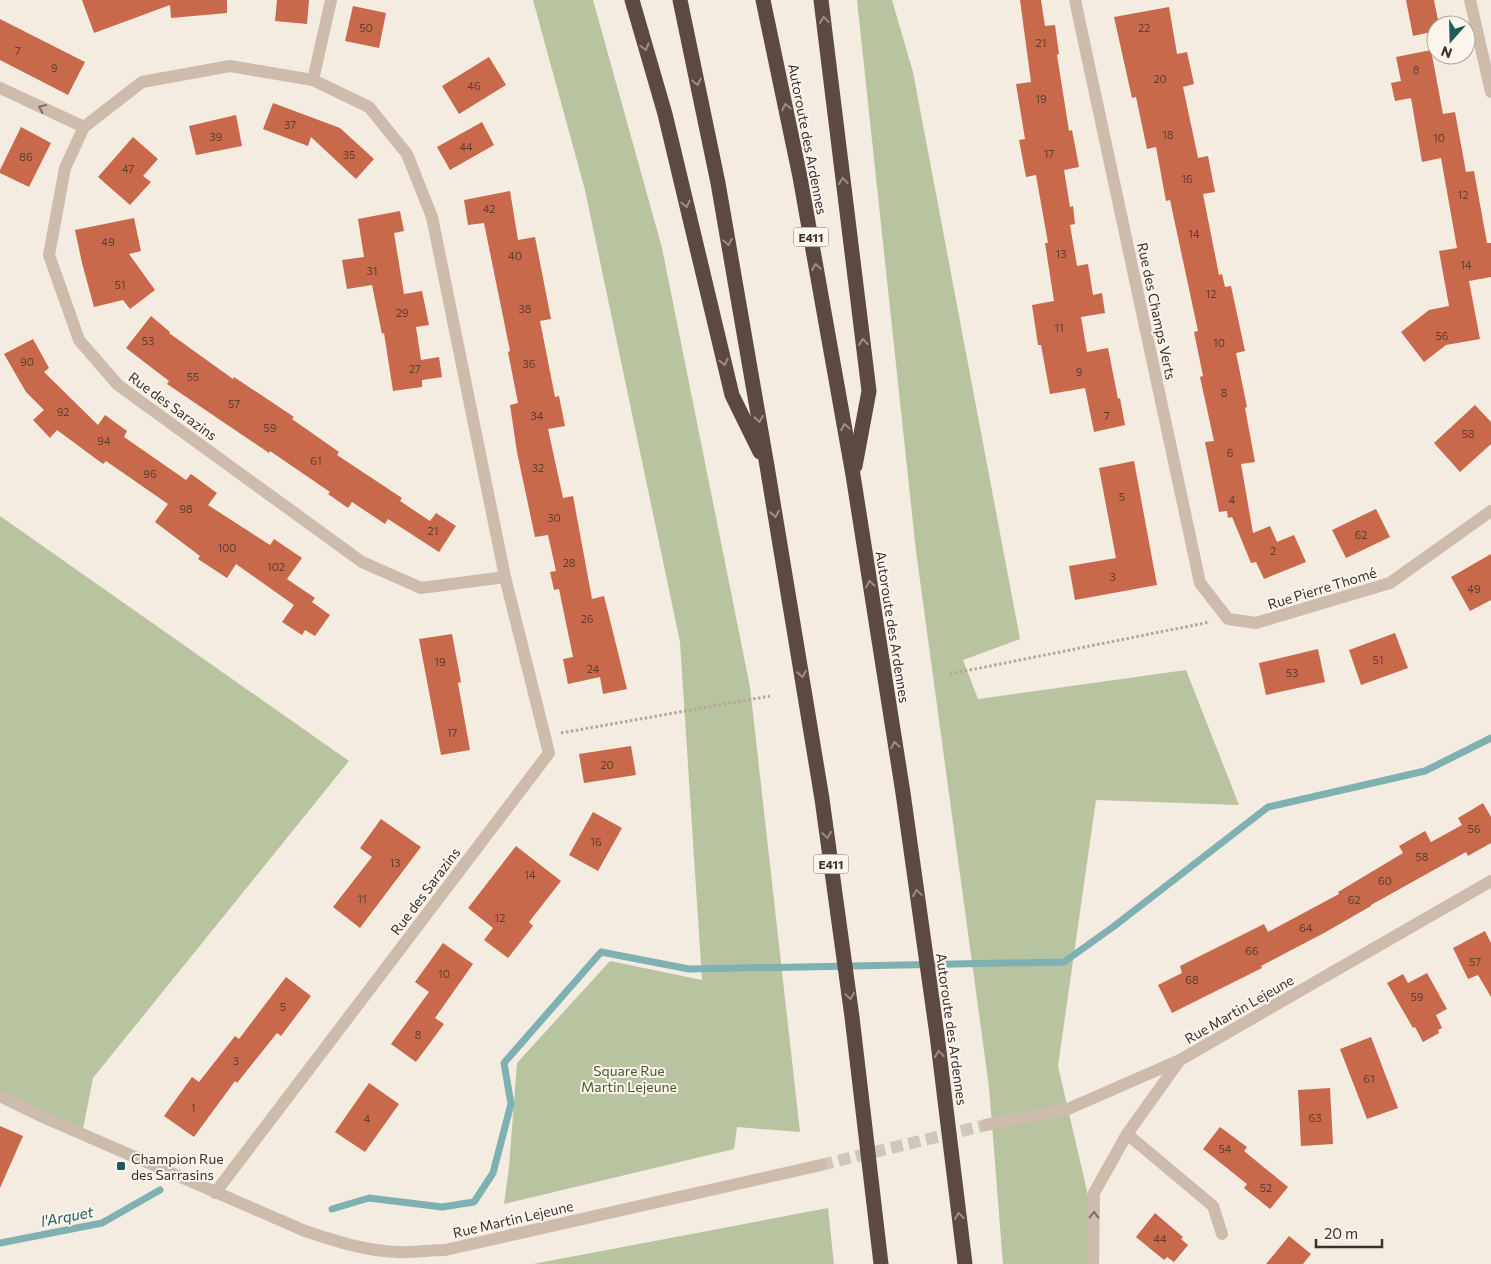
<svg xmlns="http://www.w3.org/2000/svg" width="1491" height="1264" font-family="Commissioner,sans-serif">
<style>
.green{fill:#b8c4a0}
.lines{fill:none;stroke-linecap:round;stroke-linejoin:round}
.stream{stroke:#7fb0b2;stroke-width:7}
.building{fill:#c8694b}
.tertiary-tunnel{stroke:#cfc6bd;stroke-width:12;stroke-dasharray:12 6;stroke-linecap:butt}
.path{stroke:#b9a596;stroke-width:3;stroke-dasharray:2.5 2.5;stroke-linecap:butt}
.minor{stroke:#cdbbac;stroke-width:12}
.tertiary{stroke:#cdbbac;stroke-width:12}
.motorway{stroke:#5c4a42;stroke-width:15}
.oneway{stroke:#9c8e87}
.oneway2{stroke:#7d6f65}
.poi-dot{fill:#1f5a5e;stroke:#fbf5ee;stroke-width:2}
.labels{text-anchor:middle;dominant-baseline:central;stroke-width:4;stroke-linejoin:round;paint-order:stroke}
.number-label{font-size:11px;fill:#5e3e33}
.shield{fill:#fbf5ee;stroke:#756b66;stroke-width:1}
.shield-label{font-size:12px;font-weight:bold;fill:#3b302b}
.street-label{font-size:14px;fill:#3b302b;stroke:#fbf5ee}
.park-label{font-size:14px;fill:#4a5a2e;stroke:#fbf5ee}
.poi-label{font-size:14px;fill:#3b302b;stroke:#fbf5ee;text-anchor:start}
.water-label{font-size:15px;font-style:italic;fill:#1f5a5e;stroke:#fbf5ee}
</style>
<rect width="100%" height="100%" fill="#f4ebe1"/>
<g class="green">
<polygon points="533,0 593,0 662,248 750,687 800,1132 737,1127 734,1149 504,1204 509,1167 517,1063 610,961 702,980 680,642 585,190"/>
<polygon points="857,0 892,0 913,72 1020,639 963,660 978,699 1186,670 1239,805 1096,800 1058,1066 1094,1221 1093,1264 1003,1264 989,1087 916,551"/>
<polygon points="0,516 349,761 93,1078 82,1134 0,1096"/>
<polygon points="828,1208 834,1264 533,1264"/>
</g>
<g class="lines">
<g class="stream">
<polyline points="332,1209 369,1198 442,1207 474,1202 493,1173 511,1104 504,1063 601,952 689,969 1064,962 1113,927 1268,807 1425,771 1491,738"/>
<polyline points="0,1243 102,1223 160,1190"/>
</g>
</g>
<g class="building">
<polygon points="82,0 227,0 227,13 171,18 170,5 94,33"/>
<polygon points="277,0 309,0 307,24 275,21"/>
<polygon points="1020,0 1041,0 1045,26 1055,25 1059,54 1057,55 1069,131 1072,130 1079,167 1064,170 1070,207 1073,206 1075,224 1070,225 1077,266 1088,264 1093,295 1102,293 1105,313 1081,317 1087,352 1108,348 1118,399 1120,398 1125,425 1094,432 1085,388 1050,394 1041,345 1038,345 1032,305 1054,301 1045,243 1048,243 1036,175 1026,177 1019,140 1025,139 1016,84 1031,82"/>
<polygon points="1406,0 1434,0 1439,25 1436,25 1436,31 1413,36"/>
<polygon points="353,6 386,13 379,48 345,41"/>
<polygon points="1169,7 1177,54 1187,52 1194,84 1183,87 1198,158 1208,156 1215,192 1203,194 1219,275 1222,274 1225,287 1231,286 1245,351 1236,353 1247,407 1245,408 1255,462 1241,464 1253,533 1270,526 1277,542 1294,535 1306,562 1264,579 1256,562 1251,563 1232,517 1228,518 1227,511 1219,512 1205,442 1214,441 1200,377 1203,376 1194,332 1198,331 1170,200 1166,201 1156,147 1147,149 1136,97 1132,98 1114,17"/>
<polygon points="0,19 85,62 68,95 0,60"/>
<polygon points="1431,50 1443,114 1455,112 1466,172 1474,171 1487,243 1491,243 1491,277 1469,281 1480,339 1446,345 1424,362 1401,332 1429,310 1449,306 1439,251 1457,248 1441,158 1422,162 1411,98 1395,101 1391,83 1401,81 1396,57"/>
<polygon points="489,57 506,85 459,114 442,86"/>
<polygon points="273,103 340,128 374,159 356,179 311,137 308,146 263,129"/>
<polygon points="236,115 242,146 196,155 189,126"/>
<polygon points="482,122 494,145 450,170 437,147"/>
<polygon points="21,127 51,143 29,187 0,173 0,170"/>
<polygon points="133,137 158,159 143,176 151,182 130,205 98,177"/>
<polygon points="510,191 518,240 535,237 551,319 540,321 555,397 559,396 565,426 548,429 563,498 573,496 592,599 604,596 627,689 603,694 600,677 568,684 563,659 573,657 559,589 554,590 550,572 556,571 548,535 535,537 517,452 510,405 518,403 508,352 510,351 484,223 468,225 464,200"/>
<polygon points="400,211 404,231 394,233 404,294 422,291 429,325 416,327 421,360 439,357 442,377 422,380 422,387 393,391 384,333 382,334 372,285 347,289 342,260 364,257 358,219"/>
<polygon points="134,218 141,251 129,254 155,290 130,309 123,300 94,307 82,263 75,230"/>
<polygon points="151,316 170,332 169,333 233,379 234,377 294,417 292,419 339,452 337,455 402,498 400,501 430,521 436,513 456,526 439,552 388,519 385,524 352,502 348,508 328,494 330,492 270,451 269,453 167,384 169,381 126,348"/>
<polygon points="33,339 49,368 44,372 98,425 105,415 127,431 124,437 186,480 191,474 217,493 208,505 270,545 274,539 302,558 287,579 315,598 312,602 330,615 315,636 305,630 302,635 282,622 294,605 236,564 227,578 198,559 200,556 155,522 168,504 106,461 103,464 57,430 50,438 33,420 44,410 26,392 4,354"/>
<polygon points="1475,405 1491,422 1491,444 1460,472 1434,443"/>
<polygon points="1134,461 1157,585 1075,600 1069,566 1116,558 1099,468"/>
<polygon points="1376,509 1390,537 1346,558 1332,530"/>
<polygon points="1491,554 1491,600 1470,611 1451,577"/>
<polygon points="1395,633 1408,668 1361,685 1349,650"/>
<polygon points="452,634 461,682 458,683 470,750 441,755 419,639"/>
<polygon points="1318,649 1325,682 1266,695 1259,663"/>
<polygon points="631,746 636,775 584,783 579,754"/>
<polygon points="1483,803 1491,817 1491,843 1468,856 1466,852 1371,905 1371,906 1324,933 1261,966 1262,968 1172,1013 1158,985 1182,973 1180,966 1264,924 1268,932 1339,894 1338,892 1403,853 1399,846 1425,831 1431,842 1462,825 1458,818"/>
<polygon points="593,812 622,828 598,871 569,855"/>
<polygon points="381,819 421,847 360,928 333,907 372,857 360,848"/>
<polygon points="516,846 561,881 529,922 533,926 508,958 484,940 493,928 468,908"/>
<polygon points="1485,931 1491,943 1491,997 1478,975 1468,979 1453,948"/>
<polygon points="443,943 473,964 435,1018 444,1024 416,1062 391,1044 429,992 415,982"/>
<polygon points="1427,973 1447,1009 1436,1015 1442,1028 1438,1030 1439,1033 1423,1042 1415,1027 1413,1028 1387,983 1403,974 1408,983"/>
<polygon points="286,977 311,996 281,1036 277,1033 237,1083 235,1081 194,1137 164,1116 192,1077 199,1082 235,1036 239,1039"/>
<polygon points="1371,1037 1398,1108 1367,1119 1340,1049"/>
<polygon points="369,1083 399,1104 365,1152 335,1132"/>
<polygon points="1330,1088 1333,1144 1301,1146 1298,1090"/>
<polygon points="0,1126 23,1136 0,1188"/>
<polygon points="1220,1127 1247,1147 1244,1151 1288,1187 1270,1209 1244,1188 1247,1184 1203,1149"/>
<polygon points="1155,1213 1183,1237 1181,1239 1188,1245 1174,1262 1167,1257 1164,1260 1136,1237"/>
<polygon points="1289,1236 1311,1254 1303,1264 1266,1264"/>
</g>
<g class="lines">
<polyline class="tertiary-tunnel" points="821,1165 986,1125"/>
<g class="path">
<polyline points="950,674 1210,622"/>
<polyline points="561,733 770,696"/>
</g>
<g class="minor">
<polyline points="1075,0 1200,583 1228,619 1256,623 1390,583 1491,511"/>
<polyline points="1470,0 1491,92"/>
<polyline points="313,80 331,0"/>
<polyline points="0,88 84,127"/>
<polyline points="1127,1134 1213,1206 1222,1234"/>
<polyline points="215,1193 549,753 505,577 432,217 407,154 369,107 313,80 230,66 142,82 84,127 65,168 49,255 79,340 118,385 362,562 421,588 505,577"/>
<polyline points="1093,1264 1094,1193 1127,1134 1180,1060"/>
</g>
<g class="tertiary">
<path d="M0,1096L43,1117L305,1231C335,1241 366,1251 397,1252C413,1253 429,1250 445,1250L821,1165"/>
<polyline points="986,1125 1068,1109 1180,1060 1491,881"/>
</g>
<g class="motorway">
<polyline points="632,0 665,114 732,395 760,452"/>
<polyline points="680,0 718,183 767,466 822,799 852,1017 881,1264"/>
<polyline points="763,0 800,177 853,475 903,793 937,1035 965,1264"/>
<polyline points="821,0 869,391 855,466"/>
</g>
</g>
<defs><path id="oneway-chevron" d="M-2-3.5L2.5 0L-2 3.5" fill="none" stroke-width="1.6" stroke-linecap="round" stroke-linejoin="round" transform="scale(1.25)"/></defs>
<g class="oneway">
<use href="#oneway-chevron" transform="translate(824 20) rotate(-97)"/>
<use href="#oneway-chevron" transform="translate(645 47) rotate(74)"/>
<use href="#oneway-chevron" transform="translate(697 82) rotate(78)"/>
<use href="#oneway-chevron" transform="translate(786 107) rotate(-102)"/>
<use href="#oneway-chevron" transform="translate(843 181) rotate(-97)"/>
<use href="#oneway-chevron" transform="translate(686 204) rotate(77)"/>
<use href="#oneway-chevron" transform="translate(728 242) rotate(80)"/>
<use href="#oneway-chevron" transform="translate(816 267) rotate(-100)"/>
<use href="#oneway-chevron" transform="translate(863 342) rotate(-97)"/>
<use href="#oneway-chevron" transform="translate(724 362) rotate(77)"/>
<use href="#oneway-chevron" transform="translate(759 419) rotate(80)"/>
<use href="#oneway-chevron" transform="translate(845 427) rotate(-100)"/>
<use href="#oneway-chevron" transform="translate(775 514) rotate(81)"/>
<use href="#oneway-chevron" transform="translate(870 584) rotate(-99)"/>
<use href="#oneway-chevron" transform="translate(802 674) rotate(81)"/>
<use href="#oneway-chevron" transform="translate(895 745) rotate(-99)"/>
<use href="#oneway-chevron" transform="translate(827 835) rotate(82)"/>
<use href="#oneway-chevron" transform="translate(917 893) rotate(-98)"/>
<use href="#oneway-chevron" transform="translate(850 996) rotate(82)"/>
<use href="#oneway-chevron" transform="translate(939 1054) rotate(-97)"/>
<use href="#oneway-chevron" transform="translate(959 1216) rotate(-97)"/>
</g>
<g class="oneway2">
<use href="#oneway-chevron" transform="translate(42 108) rotate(-155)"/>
<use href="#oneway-chevron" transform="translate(1094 1215) rotate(-89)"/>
</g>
<rect class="poi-dot" x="116" y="1161" width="10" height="10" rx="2.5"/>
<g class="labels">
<g class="number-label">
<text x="366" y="27">50</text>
<text x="1144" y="27">22</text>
<text x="1041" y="42">21</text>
<text x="18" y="50">7</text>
<text x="54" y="67">9</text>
<text x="1416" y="69">8</text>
<text x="1160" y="78">20</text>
<text x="474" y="85">46</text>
<text x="1041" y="98">19</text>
<text x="290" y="124">37</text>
<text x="1168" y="134">18</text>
<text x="216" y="136">39</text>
<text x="1439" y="137">10</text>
<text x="466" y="146">44</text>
<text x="1049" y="153">17</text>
<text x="349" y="154">35</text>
<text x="26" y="156">86</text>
<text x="128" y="168">47</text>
<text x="1187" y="178">16</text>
<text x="1463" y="194">12</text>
<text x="489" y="208">42</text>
<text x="1194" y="233">14</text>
<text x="108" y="241">49</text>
<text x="1061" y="253">13</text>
<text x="515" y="255">40</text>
<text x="1466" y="264">14</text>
<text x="372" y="270">31</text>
<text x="120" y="284">51</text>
<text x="1211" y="293">12</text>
<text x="525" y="308">38</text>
<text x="402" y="312">29</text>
<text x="1059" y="327">11</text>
<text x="1442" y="335">56</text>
<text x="148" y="340">53</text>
<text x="1219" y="342">10</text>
<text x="27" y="361">90</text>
<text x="529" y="363">36</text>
<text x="415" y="368">27</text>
<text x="1079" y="371">9</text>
<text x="193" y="376">55</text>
<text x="1224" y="392">8</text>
<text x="234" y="403">57</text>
<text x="63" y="411">92</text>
<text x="537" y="415">34</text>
<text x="1107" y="415">7</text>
<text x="270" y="427">59</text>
<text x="1468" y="433">58</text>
<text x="104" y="440">94</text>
<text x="1230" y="452">6</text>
<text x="316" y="460">61</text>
<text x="538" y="467">32</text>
<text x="150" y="473">96</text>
<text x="1122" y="496">5</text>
<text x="1232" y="499">4</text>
<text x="186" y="508">98</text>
<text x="554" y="517">30</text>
<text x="433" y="530">21</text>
<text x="1361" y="534">62</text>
<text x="227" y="547">100</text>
<text x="1273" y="550">2</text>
<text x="569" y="562">28</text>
<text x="276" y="566">102</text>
<text x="1113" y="576">3</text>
<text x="1474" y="588">49</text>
<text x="587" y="618">26</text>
<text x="1378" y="659">51</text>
<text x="440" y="661">19</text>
<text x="593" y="668">24</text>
<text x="1292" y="672">53</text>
<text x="452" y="732">17</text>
<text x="607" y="764">20</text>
<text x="1474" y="828">56</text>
<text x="596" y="841">16</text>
<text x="1422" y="856">58</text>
<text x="395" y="862">13</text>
<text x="530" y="874">14</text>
<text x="1385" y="880">60</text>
<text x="362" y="898">11</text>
<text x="1354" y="899">62</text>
<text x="500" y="917">12</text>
<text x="1306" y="927">64</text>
<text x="1252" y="950">66</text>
<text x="1475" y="961">57</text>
<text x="444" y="973">10</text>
<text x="1192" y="979">68</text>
<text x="1417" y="996">59</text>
<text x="283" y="1006">5</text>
<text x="418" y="1034">8</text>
<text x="236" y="1060">3</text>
<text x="1369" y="1078">61</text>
<text x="193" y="1107">1</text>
<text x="1315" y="1117">63</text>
<text x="367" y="1118">4</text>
<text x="1225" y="1148">54</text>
<text x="1266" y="1187">52</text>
<text x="1160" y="1238">44</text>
</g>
<g class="shield">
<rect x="793.5" y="227.5" width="35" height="19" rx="4"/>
<rect x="813.5" y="854.5" width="35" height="19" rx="4"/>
</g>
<g class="shield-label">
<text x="811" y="237">E411</text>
<text x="831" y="864">E411</text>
</g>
<g class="street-label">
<text transform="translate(808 139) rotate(79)">Autoroute des Ardennes</text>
<text transform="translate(1157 311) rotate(78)">Rue des Champs Verts</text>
<text transform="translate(173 406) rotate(36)">Rue des Sarazins</text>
<text transform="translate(1322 588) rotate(-17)">Rue Pierre Thomé</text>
<text transform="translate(893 627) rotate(81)">Autoroute des Ardennes</text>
<text transform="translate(425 891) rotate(-53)">Rue des Sarazins</text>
<text transform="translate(1239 1009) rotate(-30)">Rue Martin Lejeune</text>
<text transform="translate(952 1029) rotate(82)">Autoroute des Ardennes</text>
<text transform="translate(513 1219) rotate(-13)">Rue Martin Lejeune</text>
</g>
<g class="park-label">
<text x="629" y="1070">Square Rue<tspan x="629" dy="16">Martin Lejeune</tspan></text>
</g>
<g class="poi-label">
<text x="131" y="1158">Champion Rue<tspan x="131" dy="16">des Sarrasins</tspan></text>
</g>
<g class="water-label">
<text transform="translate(67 1216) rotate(-11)">l'Arquet</text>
</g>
</g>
<g transform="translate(1451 40) rotate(200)"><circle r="24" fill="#fbf5ee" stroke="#aea6a0"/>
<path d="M0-4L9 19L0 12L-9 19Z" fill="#1f5a5e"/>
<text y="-8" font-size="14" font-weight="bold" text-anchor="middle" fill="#3b302b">N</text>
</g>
<path d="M1316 1239v8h66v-8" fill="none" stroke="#3b302b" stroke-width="2.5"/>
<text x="1324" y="1239" font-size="15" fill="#3b302b" stroke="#fbf5ee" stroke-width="4" paint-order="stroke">20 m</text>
</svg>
